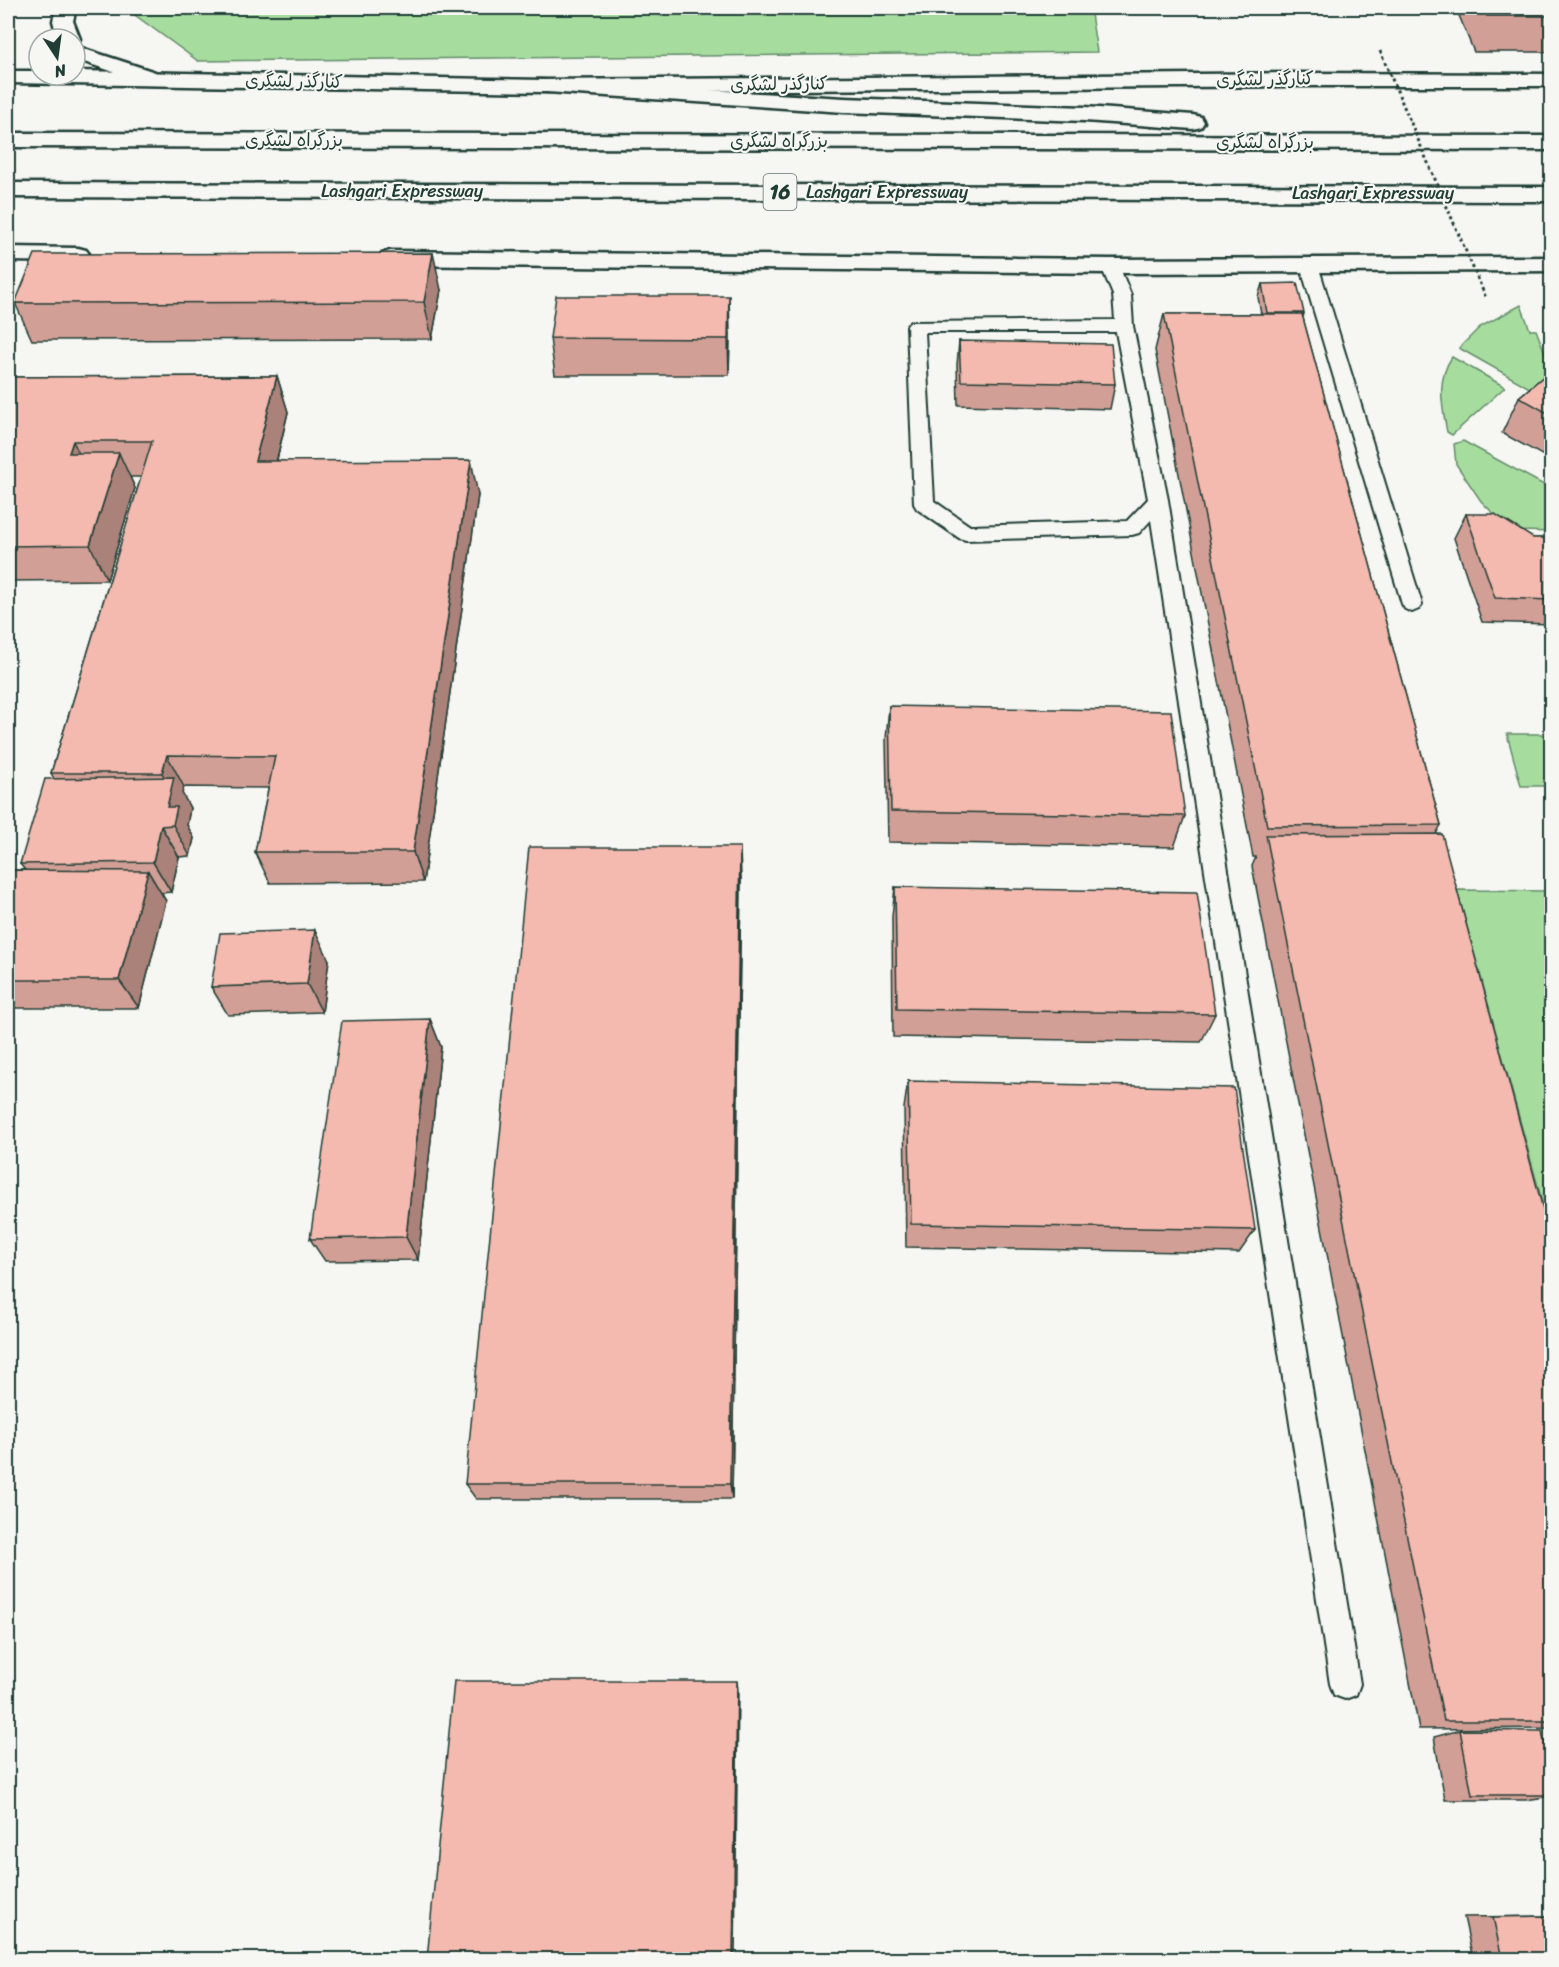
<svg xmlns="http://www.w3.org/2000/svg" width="1559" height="1967" font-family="Sriracha,'Playpen Sans Arabic',sans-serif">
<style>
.green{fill:#a7dc9f;stroke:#638c6a;stroke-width:1.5}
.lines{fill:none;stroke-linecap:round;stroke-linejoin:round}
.service-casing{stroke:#1f3d34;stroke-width:4}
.tertiary-casing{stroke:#1f3d34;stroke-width:5}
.primary-casing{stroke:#1f3d34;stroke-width:5}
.trunk-casing{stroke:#1f3d34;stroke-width:5}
.service{fill:#f6f6f2;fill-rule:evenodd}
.tertiary{fill:#f6f6f2;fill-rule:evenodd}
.primary{fill:#f6f6f2;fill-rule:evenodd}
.trunk{fill:#f6f6f2;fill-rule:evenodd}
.path-bridge{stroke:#1f3d34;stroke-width:3;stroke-dasharray:3 3;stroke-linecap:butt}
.wall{fill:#d29f96;stroke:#1f3d34;stroke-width:1.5}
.shaded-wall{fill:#ab827a;stroke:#1f3d34;stroke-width:1.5}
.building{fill:#f4b9af;stroke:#1f3d34;stroke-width:1.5}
.labels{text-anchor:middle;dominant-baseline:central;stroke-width:4.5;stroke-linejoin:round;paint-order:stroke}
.far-street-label{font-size:18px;fill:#1f3d34;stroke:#f6f6f2}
.shield{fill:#f6f6f2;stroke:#60746d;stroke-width:1.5}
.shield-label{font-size:21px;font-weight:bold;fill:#1f3d34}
</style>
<rect width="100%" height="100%" fill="#f6f6f2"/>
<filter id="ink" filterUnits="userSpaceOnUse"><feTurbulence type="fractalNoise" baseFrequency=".0167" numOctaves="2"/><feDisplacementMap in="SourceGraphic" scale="12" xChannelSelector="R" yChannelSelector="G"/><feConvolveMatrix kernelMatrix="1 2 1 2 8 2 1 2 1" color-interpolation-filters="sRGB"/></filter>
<g filter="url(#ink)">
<g class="green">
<polygon points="131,8 1090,8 1097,52 198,61 128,10"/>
<polygon points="1521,305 1530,330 1536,330 1551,368 1551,386 1542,395 1459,348 1480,327"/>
<path d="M1452,357L1505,387L1452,435L1447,432C1442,406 1436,380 1452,357Z"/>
<polygon points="1463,441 1542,484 1551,486 1551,532 1523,531 1503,523 1481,501 1456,464 1454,444"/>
<polygon points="1507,734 1551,734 1551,786 1521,786"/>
<polygon points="1457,890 1551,891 1551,1234"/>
</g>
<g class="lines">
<defs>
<g id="service">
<polygon points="1309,260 1315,261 1318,265 1422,604 1419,609 1412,612 1405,609 1402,604 1300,265 1303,261"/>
<path d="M1110,261L1116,262L1119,266L1131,295L1133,326L1168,500L1360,1684L1356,1695L1345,1699L1334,1695L1330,1684L1151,520L1139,533L1132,535L966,540L959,538L917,509L914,504L907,326L910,322L1115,320L1113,295L1101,266L1104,262ZM925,332H1116L1148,499L1127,521L970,526L934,501Z"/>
</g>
<g id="tertiary">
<polygon points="56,8 76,8 73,21 80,39 76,43 75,39 58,39 53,21"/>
<polygon points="75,46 155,72 158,77 155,82 147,83 75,59"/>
</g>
<g id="primary">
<polygon points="8,71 39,71 39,75 75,75 75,71 543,80 1299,73 1552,74 1552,86 1299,86 543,92 8,83"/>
<polygon points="8,247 78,248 86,250 90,255 86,260 78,262 8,261"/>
<polygon points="390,251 1110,259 1552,257 1552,271 1110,273 390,265 382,263 378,258 382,253"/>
</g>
<g id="trunk">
<polygon points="540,80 844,98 1085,107 1193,115 1201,117 1204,122 1201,127 1193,129 1085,121 844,112 532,91 529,86 532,81"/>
<polygon points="8,133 1552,136 1552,150 8,147"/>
<polygon points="8,183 1552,187 1552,201 8,197"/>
</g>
</defs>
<use href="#service" class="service-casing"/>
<use href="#tertiary" class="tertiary-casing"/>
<use href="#primary" class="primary-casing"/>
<use href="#trunk" class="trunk-casing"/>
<use href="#service" class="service"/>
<use href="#tertiary" class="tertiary"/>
<use href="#primary" class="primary"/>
<use href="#trunk" class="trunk"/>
<polyline class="path-bridge" points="1380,51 1486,298"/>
</g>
<g class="wall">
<polygon points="1460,8 1551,8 1551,52 1474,52 1458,13"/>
<polygon points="1262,284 1304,313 1303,318 1441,825 1436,834 1551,1239 1551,1728 1419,1729 1252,866 1256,857 1253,857 1155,350 1164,314 1261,314 1258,297"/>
<polygon points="441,290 432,339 32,340 15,303"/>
<polygon points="730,333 729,375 555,375 550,338"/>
<polygon points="959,341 1115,384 1110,409 958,405 957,365"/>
<polygon points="1551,370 1551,460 1502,433 1519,397"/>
<polygon points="277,376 288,412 277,460 478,495 423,882 270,883 255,852 269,788 184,787 182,793 190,808 187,825 194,838 190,856 179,857 171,892 161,893 166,901 139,1008 8,1008 8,870 25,870 20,864 54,779 51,773 141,477 130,477 135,488 107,580 8,581 8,377"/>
<polygon points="1466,514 1533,538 1551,538 1551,624 1482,622 1454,538"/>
<polygon points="889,706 1185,816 1174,847 888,842 886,739"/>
<polygon points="741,877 732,1499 476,1499 465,1484"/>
<polygon points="895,887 1215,1014 1201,1042 893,1037 892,917"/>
<polygon points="329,960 322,1012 228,1015 211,987"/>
<polygon points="430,1019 441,1047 418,1260 325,1261 310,1239"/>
<polygon points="908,1081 1255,1230 1239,1253 906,1247 904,1108"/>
<polygon points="1460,1730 1551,1773 1551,1796 1526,1800 1445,1800 1434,1737"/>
<polygon points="1551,1916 1551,1959 1473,1959 1464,1917"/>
</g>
<g class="shaded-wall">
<polygon points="433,253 441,290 432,339 424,302"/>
<polygon points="729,296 730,333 729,375 728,339"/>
<polygon points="277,376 288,412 268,496 255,461"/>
<polygon points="73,441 90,477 69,453"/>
<polygon points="119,453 135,488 107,580 90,545"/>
<polygon points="471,460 478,495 423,882 413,852"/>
<polygon points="167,755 184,787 182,793 190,808 187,825 194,838 190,856 173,825 167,807 171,789 162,773"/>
<polygon points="161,826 179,857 171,892 153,862"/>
<polygon points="740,847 741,877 732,1499 730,1484"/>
<polygon points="148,871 166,901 139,1008 119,980"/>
<polygon points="315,930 329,960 322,1012 307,984"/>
<polygon points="430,1019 441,1047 418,1260 406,1237"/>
<polygon points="737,1681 738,1690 735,1959 733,1959"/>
</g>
<g class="building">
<polygon points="1484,8 1551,8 1551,16 1487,16"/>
<polygon points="433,253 424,302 15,303 35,254"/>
<polygon points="1297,283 1304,313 1267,313 1262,284"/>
<polygon points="556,296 729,296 728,339 550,338"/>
<polygon points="1164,314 1302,314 1441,825 1267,826"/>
<polygon points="959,341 1111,344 1115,384 961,381"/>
<polygon points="1551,370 1551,415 1519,397"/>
<polygon points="277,376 255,461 471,460 413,852 255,852 275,756 167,755 162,773 51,773 152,441 73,441 69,453 119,453 90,545 8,546 8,377"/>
<polygon points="1466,514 1495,514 1533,538 1551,538 1551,600 1495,598"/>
<polygon points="889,706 1171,711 1185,816 891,811"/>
<polygon points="174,777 167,807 177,807 173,825 161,826 153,862 20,864 45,779"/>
<polygon points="1442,834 1551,1239 1551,1721 1444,1721 1266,835"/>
<polygon points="529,847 740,847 730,1484 465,1484"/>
<polygon points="8,870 148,871 119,980 8,980"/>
<polygon points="895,887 1197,892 1215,1014 897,1009"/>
<polygon points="315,930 307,984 211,987 220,933"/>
<polygon points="430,1019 406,1237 310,1239 342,1021"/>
<polygon points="908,1081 1234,1088 1255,1230 911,1224"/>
<polygon points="454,1681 737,1681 733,1959 427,1959"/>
<polygon points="1460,1730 1542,1731 1551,1773 1551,1795 1472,1795"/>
<polygon points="1551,1916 1551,1959 1502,1959 1493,1917"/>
</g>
</g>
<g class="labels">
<g class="far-street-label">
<text transform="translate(1265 79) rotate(-1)">کنارگذر لشگری</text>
<text transform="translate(294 81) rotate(1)">کنارگذر لشگری</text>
<text transform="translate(779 84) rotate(-1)">کنارگذر لشگری</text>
<text x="294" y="140">بزرگراه لشگری</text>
<text x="779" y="141">بزرگراه لشگری</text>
<text x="1265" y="142">بزرگراه لشگری</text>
<text x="402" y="191">Lashgari Expressway</text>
<text x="887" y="192">Lashgari Expressway</text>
<text x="1373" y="193">Lashgari Expressway</text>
</g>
<rect class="shield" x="763.5" y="174" width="33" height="36" rx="4.5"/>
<g class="shield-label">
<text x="780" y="192">16</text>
</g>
</g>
<rect width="1559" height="1967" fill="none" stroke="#f6f6f2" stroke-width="30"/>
<rect x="15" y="15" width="1529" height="1937" fill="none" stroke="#1f3d34" stroke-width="2" filter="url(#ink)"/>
<g transform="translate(57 57) rotate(167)"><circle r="28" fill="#f6f6f2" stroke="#a0aca6" stroke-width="1.5"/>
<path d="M0-4.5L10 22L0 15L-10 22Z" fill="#1f3d34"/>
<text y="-9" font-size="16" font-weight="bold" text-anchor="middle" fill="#1f3d34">N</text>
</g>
</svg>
